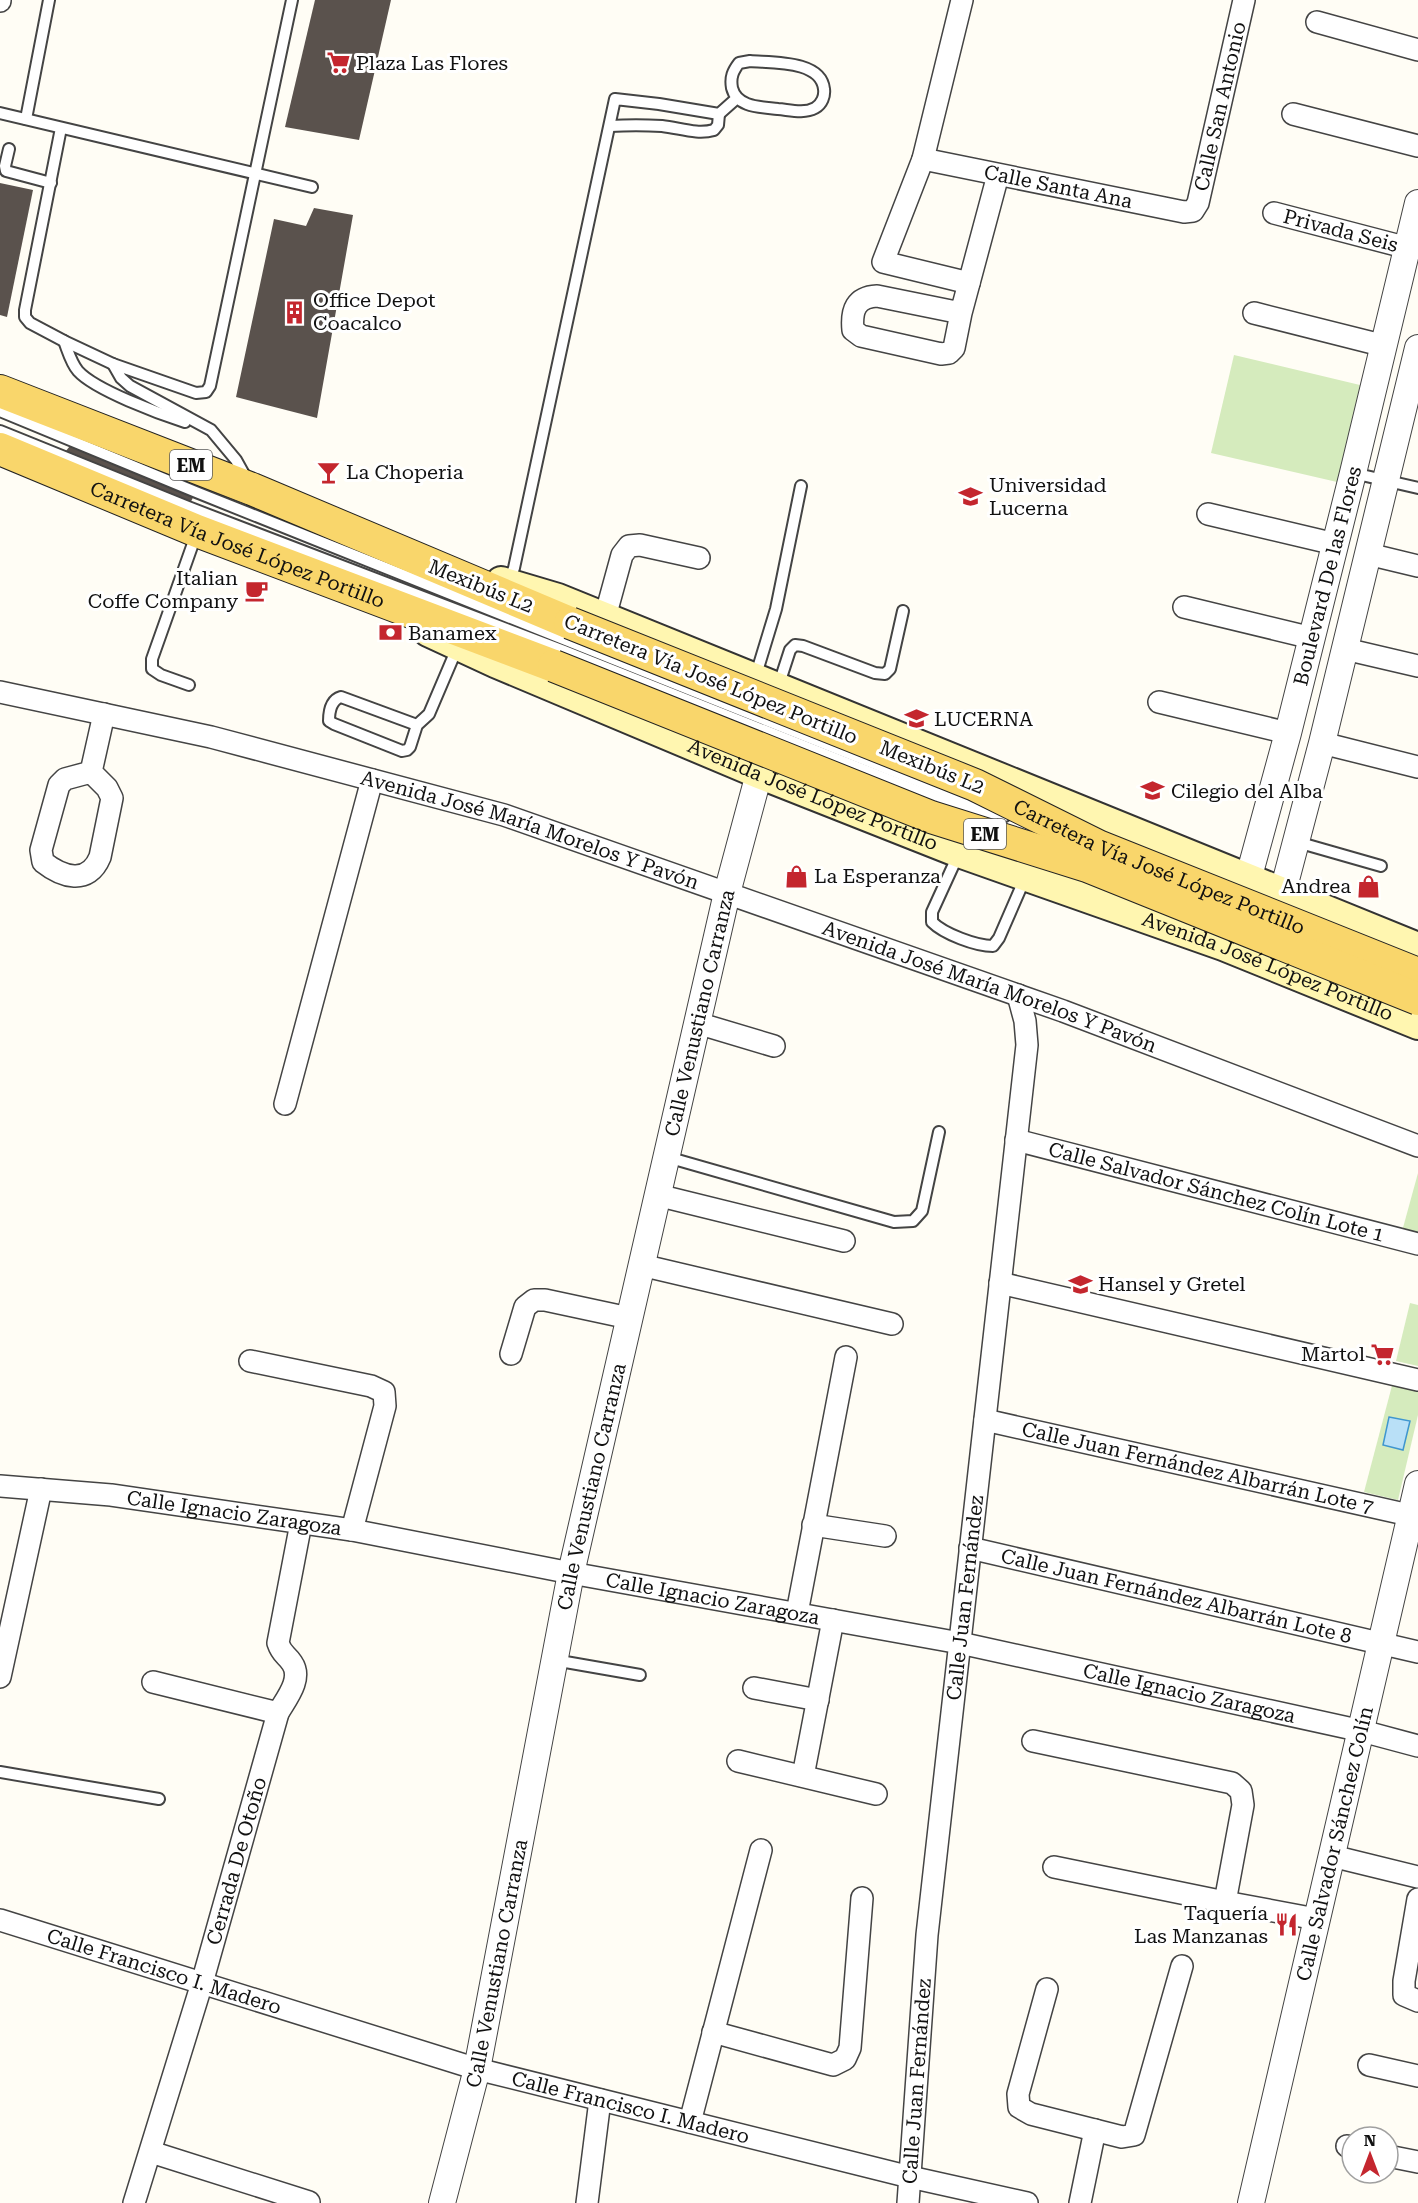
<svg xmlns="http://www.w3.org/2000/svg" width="1418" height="2203" font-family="'Roboto Serif',serif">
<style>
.green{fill:#d5ebbd}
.water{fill:#b9e0f7;stroke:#3f96cf;stroke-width:1.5}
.building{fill:#5a524d}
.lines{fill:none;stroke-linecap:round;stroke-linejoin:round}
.service-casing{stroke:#444;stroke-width:14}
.minor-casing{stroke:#444;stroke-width:24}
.tertiary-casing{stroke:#444;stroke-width:28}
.secondary-casing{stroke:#333;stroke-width:32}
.primary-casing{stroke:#222;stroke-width:34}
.service{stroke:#fff;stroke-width:10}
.minor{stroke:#fff;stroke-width:21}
.tertiary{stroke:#fff;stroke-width:26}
.secondary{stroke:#fff6b0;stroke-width:28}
.primary{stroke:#f9d66b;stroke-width:32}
.primary-bridge-casing{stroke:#222;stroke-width:34;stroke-linecap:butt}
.primary-bridge{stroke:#f9d66b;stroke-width:32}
.labels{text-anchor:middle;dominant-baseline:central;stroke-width:6;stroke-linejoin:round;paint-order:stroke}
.shield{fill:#fff;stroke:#585858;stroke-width:1.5}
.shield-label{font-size:18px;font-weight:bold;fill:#111}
.poi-label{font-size:20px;fill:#111;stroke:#fff;text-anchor:start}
.street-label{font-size:20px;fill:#111;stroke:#fff}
</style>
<rect width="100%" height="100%" fill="#fffdf5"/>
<g class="green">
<polygon points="1234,355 1360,385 1337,482 1211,453"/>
<polygon points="1418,1173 1418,1239 1401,1235"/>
<polygon points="1410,1303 1418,1305 1418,1366 1396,1361"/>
<polygon points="1394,1378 1418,1384 1418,1415 1398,1500 1364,1492"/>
</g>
<polygon class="water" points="1389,1417 1410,1421 1403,1450 1383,1445"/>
<g class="building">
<polygon points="315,0 391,0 359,140 285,127"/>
<polygon points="0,183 33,190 7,317 0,315"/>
<polygon points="314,208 353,215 317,418 236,397 274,219 306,226"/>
<polygon points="73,442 196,492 188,507 62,456"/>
</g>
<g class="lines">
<defs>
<g id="service">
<path d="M750,61C772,63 821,60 824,89C825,96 822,104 815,108C804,114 790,110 778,109C762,107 737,108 732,88C730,77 733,71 739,63Z"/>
<polyline points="0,113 312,187"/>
<polyline points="26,119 49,0"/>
<path d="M610,126C627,125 645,125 662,126C680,128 697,135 714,130L718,125L719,114"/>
<polyline points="61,128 25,310 25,317 30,323 64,341 113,364 196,393 206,392 210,386 292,0"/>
<polyline points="9,149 5,166 6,171 51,183"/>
<path d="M64,341C68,351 71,363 78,371C95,390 160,414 185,422"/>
<polyline points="113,364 121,378 130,386 211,430 236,460 246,478"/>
<polyline points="0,411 196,492 1005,816"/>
<polyline points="0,431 188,507 564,651 993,821"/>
<polyline points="1353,473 1418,488"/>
<polyline points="509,581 514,568 615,99 659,104 719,114 737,98"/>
<polyline points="755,678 776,609 801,486"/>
<polyline points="189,685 161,675 152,669 152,659 196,535"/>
<polyline points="778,687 790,650 795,645 803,646 875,673 885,674 890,669 903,611"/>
<path d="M417,725L341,697C331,700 329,712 329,721L334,724L402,751L407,750L410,747L417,725L429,714L458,646"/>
<polyline points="1297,842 1381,866"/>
<path d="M959,853L932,912V922C944,934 976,946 993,946L999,938L1026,876"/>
<polyline points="667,1157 894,1222 913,1221 922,1211 939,1132"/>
<polyline points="554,1660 640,1675"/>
<polyline points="0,1772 159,1799"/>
</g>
<g id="minor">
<polyline points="962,0 923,159 883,262 969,283"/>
<polyline points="0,1 0,0"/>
<polyline points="1317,22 1418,50"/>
<polyline points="1293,114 1418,146"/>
<path id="s1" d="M923,159L1184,212L1193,211L1198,203L1244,0"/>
<path id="s2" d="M1274,213L1408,248"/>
<path d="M961,313L877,296C856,297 851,310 853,330L861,336L941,354L949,353L954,348L961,313L998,175"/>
<polyline points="1254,313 1385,346"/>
<polyline points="1208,514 1335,544"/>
<polyline points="1368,554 1418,566"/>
<polyline points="1184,607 1312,638"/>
<polyline points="605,617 622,555 629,546 640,545 699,558"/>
<polyline points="1345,649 1418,666"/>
<path id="s3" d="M0,692L211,737L504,815L1063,1011L1418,1146"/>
<polyline points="1159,702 1288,733"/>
<polyline points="1322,743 1418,767"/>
<path d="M91,772L107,788L112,798L100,857C88,886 62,877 43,862L41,850L59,785L65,779L91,772L104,714"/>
<polyline points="697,1023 774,1046"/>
<polyline points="285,1104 372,780"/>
<path id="s4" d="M1016,1140L1418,1244"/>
<polyline points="657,1195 844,1241"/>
<polyline points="641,1265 892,1324"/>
<polyline points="1000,1283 1418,1380"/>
<polyline points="511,1354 525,1307 534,1300 545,1300 629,1318"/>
<polyline points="250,1361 371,1386 384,1392 385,1406 352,1530"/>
<path id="s5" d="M985,1420L1418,1517"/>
<path id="s6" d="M0,1486L111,1495L352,1530L571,1573L960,1643L1362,1731L1418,1746"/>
<polyline points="813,1525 885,1536"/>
<path id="s7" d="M970,1548L1418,1652"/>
<polyline points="797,1613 846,1357"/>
<polyline points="0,1677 41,1489"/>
<polyline points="153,1682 278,1713"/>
<polyline points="754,1688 818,1700"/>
<polyline points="1033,1741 1232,1783 1241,1791 1243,1805 1225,1902"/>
<polyline points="738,1761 876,1794"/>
<polyline points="803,1776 833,1620"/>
<polyline points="1332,1856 1418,1877"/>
<polyline points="1054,1867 1225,1902 1316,1919"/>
<polyline points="1418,1899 1404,1981 1404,1995 1418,2001"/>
<path id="s8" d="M0,1920L477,2069L910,2177L1027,2203"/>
<polyline points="1047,1989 1018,2094 1019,2107 1031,2114 1122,2137 1134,2135 1182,1966"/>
<polyline points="713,2032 833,2065 845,2059 850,2048 862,1898"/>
<polyline points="1369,2065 1418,2076"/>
<polyline points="690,2122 761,1850"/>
<polyline points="1347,2146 1352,2147"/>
<polyline points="151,2152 309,2202"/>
<polyline points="1388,2156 1418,2162"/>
<path id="s9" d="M134,2203L202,1983L278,1713C286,1699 303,1679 292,1663C286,1654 282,1655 278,1643L301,1523"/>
<polyline points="587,2203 600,2100"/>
<path id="s10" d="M908,2203L927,1935L1027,1045L1025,1021L1018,995"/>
<polyline points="1080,2203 1095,2130"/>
</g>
<g id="tertiary">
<path id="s11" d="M1243,898L1288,733L1353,473L1418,203"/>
<polyline points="1278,910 1322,743 1418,348"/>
<path id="s12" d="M442,2203L477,2069L571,1573L727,893L759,774"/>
<path id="s13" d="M1251,2203L1418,1484"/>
</g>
<g id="secondary">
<polyline points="501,581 558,598 1418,947"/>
<path id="s14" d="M428,632L495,663L759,774L959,853L1223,946L1418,1025"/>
</g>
<g id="primary">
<polyline points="0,391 252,489 570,623"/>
<path id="s15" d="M0,449L197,531L554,666"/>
</g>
</defs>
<use href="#service" class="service-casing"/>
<use href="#minor" class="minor-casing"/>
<use href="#tertiary" class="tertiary-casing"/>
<use href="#secondary" class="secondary-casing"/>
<use href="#primary" class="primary-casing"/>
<use href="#service" class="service"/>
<use href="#minor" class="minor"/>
<use href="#tertiary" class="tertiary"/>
<use href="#secondary" class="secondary"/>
<use href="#primary" class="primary"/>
<defs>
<g id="primary-bridge">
<path id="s16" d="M570,623L975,785L1098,846L1418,974"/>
<polyline points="554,666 931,817 1087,866 1418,999"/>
</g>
</defs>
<use href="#primary-bridge" class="primary-bridge-casing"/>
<use href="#primary-bridge" class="primary-bridge"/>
</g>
<defs>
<symbol id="supermarket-bare" viewBox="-9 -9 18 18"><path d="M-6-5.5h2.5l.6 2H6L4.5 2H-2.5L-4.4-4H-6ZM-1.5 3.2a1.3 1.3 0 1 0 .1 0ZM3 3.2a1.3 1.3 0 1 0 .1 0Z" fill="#c4262e" stroke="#fff" stroke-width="2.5" paint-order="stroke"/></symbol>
<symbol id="building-bare" viewBox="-9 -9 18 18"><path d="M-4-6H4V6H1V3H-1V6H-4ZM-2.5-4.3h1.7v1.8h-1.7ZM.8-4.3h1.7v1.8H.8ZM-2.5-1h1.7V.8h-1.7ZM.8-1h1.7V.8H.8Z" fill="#c4262e" stroke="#fff" stroke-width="2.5" paint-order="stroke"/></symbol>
<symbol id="bar-bare" viewBox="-9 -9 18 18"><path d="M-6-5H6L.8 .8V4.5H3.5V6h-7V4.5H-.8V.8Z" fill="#c4262e" stroke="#fff" stroke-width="2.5" paint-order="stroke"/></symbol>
<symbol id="school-bare" viewBox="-9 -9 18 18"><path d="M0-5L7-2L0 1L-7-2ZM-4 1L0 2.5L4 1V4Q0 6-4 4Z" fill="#c4262e" stroke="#fff" stroke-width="2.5" paint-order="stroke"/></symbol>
<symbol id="cafe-bare" viewBox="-9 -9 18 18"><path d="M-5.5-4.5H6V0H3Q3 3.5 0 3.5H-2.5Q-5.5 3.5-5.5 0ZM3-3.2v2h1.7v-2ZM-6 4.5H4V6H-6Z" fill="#c4262e" stroke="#fff" stroke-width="2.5" paint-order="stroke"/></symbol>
<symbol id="bank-bare" viewBox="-9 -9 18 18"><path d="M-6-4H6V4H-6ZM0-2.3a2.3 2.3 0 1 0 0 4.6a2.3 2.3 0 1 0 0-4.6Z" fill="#c4262e" stroke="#fff" stroke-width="2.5" paint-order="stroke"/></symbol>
<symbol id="shop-bare" viewBox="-9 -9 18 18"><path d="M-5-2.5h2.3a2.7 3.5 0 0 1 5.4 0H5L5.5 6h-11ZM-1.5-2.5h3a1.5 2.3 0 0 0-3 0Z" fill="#c4262e" stroke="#fff" stroke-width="2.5" paint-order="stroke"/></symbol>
<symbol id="restaurant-bare" viewBox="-9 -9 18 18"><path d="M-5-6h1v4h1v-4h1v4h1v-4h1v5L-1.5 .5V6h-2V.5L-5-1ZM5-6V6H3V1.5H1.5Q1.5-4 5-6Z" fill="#c4262e" stroke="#fff" stroke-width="2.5" paint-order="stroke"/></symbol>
</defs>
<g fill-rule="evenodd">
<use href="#supermarket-bare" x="322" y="46" width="33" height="33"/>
<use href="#building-bare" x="278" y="296" width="33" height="33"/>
<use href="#bar-bare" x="312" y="456" width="33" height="33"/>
<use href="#school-bare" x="954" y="480" width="33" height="33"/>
<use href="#cafe-bare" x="240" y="574" width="33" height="33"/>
<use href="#bank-bare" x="374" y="616" width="33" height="33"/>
<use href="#school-bare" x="900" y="702" width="33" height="33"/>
<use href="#school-bare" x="1136" y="774" width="33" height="33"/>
<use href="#shop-bare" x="780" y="860" width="33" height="33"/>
<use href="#shop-bare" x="1352" y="870" width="33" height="33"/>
<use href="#school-bare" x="1064" y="1268" width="33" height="33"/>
<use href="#supermarket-bare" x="1366" y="1338" width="33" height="33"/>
<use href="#restaurant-bare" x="1270" y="1908" width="33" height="33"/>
</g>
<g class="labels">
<g class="shield">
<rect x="170" y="450" width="42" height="30" rx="4.5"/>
<rect x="964" y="819" width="42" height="30" rx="4.5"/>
</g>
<g class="shield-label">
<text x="191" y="465">EM</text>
<text x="985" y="834">EM</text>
</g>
<g class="poi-label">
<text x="356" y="63">Plaza Las Flores</text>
<text x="313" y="300">Office Depot<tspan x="313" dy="23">Coacalco</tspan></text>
<text x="346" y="472">La Choperia</text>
<text x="989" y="485">Universidad<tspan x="989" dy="23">Lucerna</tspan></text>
<text x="238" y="578" text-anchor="end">Italian<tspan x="238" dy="23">Coffe Company</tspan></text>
<text x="408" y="633">Banamex</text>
<text x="934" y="719">LUCERNA</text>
<text x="1171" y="791">Cilegio del Alba</text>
<text x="814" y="876">La Esperanza</text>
<text x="1351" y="886" text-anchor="end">Andrea</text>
<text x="1098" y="1284">Hansel y Gretel</text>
<text x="1365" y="1354" text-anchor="end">Martol</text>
<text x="1268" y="1913" text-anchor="end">Taquería<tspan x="1268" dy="23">Las Manzanas</tspan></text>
</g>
<g class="street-label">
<text stroke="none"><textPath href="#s1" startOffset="384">Calle San Antonio</textPath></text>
<text stroke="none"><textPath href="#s1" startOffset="138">Calle Santa Ana</textPath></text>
<text stroke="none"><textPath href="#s2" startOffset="69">Privada Seis</textPath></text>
<text stroke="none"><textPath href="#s15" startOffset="256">Carretera Vía José López Portillo</textPath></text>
<text stroke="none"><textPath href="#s11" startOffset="333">Boulevard De las Flores</textPath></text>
<text transform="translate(481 586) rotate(22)">Mexibús L2</text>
<text transform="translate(711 679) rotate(22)">Carretera Vía José López Portillo</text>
<text transform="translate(932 767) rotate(22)">Mexibús L2</text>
<text stroke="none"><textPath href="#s14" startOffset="418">Avenida José López Portillo</textPath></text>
<text stroke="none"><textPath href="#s3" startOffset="548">Avenida José María Morelos Y Pavón</textPath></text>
<text stroke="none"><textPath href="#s16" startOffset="638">Carretera Vía José López Portillo</textPath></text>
<text stroke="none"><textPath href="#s14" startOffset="904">Avenida José López Portillo</textPath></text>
<text stroke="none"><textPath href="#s3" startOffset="1034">Avenida José María Morelos Y Pavón</textPath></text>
<text stroke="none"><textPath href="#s12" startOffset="1218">Calle Venustiano Carranza</textPath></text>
<text stroke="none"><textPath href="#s4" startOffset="207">Calle Salvador Sánchez Colín Lote 1</textPath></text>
<text stroke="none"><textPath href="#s5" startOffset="218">Calle Juan Fernández Albarrán Lote 7</textPath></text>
<text stroke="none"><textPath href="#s12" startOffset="732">Calle Venustiano Carranza</textPath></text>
<text stroke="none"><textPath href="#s6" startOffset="236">Calle Ignacio Zaragoza</textPath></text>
<text stroke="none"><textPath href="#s7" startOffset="212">Calle Juan Fernández Albarrán Lote 8</textPath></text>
<text stroke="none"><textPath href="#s6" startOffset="722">Calle Ignacio Zaragoza</textPath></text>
<text stroke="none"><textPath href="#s10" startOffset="608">Calle Juan Fernández</textPath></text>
<text stroke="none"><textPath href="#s6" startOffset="1208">Calle Ignacio Zaragoza</textPath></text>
<text stroke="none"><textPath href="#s13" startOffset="369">Calle Salvador Sánchez Colín</textPath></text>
<text stroke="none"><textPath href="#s9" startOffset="357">Cerrada De Otoño</textPath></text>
<text stroke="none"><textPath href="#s12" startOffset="246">Calle Venustiano Carranza</textPath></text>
<text stroke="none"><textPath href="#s8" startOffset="172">Calle Francisco I. Madero</textPath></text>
<text stroke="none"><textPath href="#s10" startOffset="122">Calle Juan Fernández</textPath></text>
<text stroke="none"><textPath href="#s8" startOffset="658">Calle Francisco I. Madero</textPath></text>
</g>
</g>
<g transform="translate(1370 2155)"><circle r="28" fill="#ffffff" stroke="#a0a0a0" stroke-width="1.5"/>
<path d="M0-4.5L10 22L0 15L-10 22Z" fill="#c4262e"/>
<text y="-9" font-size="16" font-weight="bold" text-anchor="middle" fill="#111111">N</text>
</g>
</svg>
